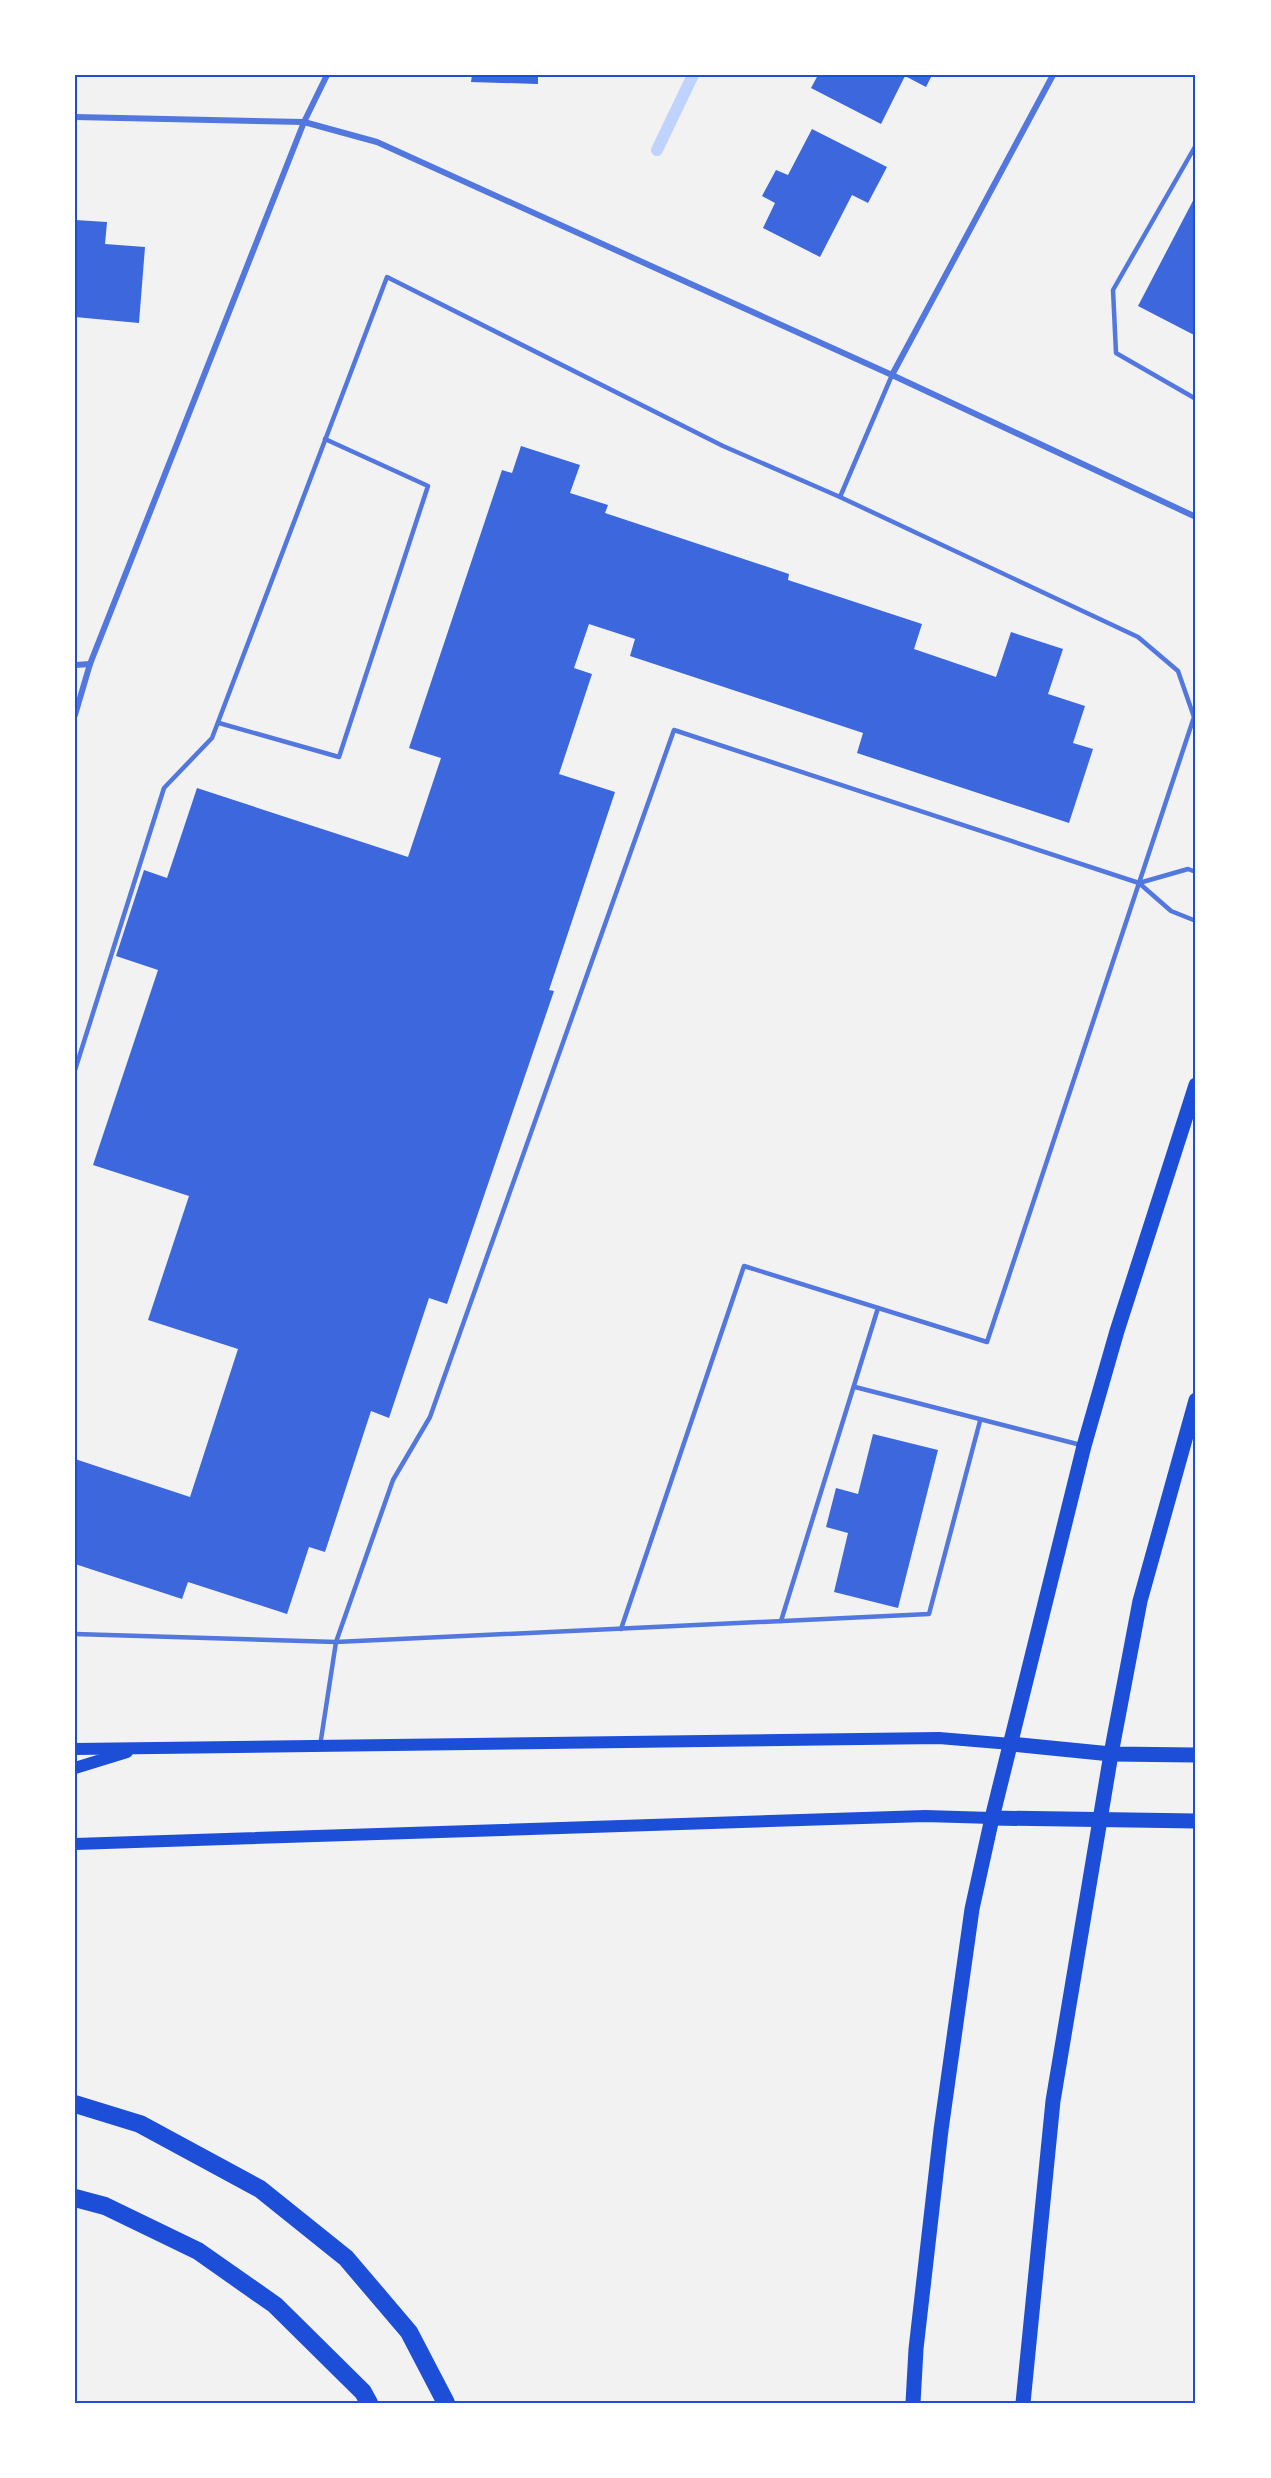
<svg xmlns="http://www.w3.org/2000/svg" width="1271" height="2478" font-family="Helvetica,sans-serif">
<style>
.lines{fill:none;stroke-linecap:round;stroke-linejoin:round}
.stream{stroke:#bfd3fe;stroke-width:12}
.building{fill:#3d67dc}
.service{stroke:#5277de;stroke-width:4.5}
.minor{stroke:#5277de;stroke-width:6}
.secondary{stroke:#1d4ed8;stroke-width:12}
.primary{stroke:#1d4ed8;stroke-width:15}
.motorway{stroke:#1d4ed8;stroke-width:18}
.neatline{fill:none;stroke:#1d4ed8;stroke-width:2}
</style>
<rect width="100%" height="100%" fill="#f2f2f2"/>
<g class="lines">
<polyline class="stream" points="657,150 693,75"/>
</g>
<g class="building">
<polygon points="472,75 538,75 538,84 471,82"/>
<polygon points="818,75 932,75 926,87 905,76 881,124 811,88"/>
<polygon points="812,129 887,167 868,203 852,195 820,257 763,228 775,203 762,196 776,170 788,175"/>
<polygon points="1196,195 1196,336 1138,306"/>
<polygon points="75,220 107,222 105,244 145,247 139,323 75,317"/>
<polygon points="521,446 580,465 570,493 608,505 605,513 789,574 788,580 922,624 914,649 996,677 1011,632 1063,649 1048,694 1085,706 1073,743 1093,749 1069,823 857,753 863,733 630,656 635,639 589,624 574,668 592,674 559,774 615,792 549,990 554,991 447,1304 429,1298 389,1418 371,1411 325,1552 309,1547 287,1614 188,1582 182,1599 75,1564 75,1459 190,1497 238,1349 148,1320 189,1196 93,1165 158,970 116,956 144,870 167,878 197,788 408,857 441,758 409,748 502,470 512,473"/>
<polygon points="873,1434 938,1450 898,1608 834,1592 848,1533 826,1527 836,1488 858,1494"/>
</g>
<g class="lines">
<g class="service">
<polyline points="1196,145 1113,290 1116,353 1196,399"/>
<polyline points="840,497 892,375"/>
<polyline points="219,723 339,757 428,486 325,439"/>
<polyline points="1139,883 1188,869 1196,872"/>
<polyline points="75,1070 164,788 212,738 387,277 723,446 840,497 1138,637 1178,671 1194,717 987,1342 744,1266 621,1629"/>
<polyline points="855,1387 1081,1445"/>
<polyline points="781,1621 878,1308"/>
<polyline points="75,1634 336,1642 929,1614 980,1421"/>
<polyline points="320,1746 336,1642 393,1480 430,1417 674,730 1139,883 1171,911 1196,921"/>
</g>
<g class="minor">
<polyline points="75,117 304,122 377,142 892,375 1196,517"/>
<polyline points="892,375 1053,75"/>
<polyline points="75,665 90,664"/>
<polyline points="75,715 90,664 304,122 327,75"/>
</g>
<g class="secondary">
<polyline points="75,1749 939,1738 1011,1744"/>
<polyline points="75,1768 127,1752"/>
<polyline points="75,1844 925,1816 992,1818"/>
</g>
<g class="primary">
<polyline points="1011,1744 1111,1754 1196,1755"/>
<polyline points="992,1818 1196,1821"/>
<polyline points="913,2403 916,2349 941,2130 972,1909 992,1818 1084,1446 1117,1331 1196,1085"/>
<polyline points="1023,2403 1053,2101 1111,1754 1140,1601 1196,1400"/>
</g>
<g class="motorway">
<polyline points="75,2104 140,2124 260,2189 346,2258 409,2332 446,2403"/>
<polyline points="75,2198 105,2206 198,2251 275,2305 363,2392 369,2403"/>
</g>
</g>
<rect width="1271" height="2478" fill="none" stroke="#ffffff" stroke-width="153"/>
<rect x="76" y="76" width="1118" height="2326" class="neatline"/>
</svg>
